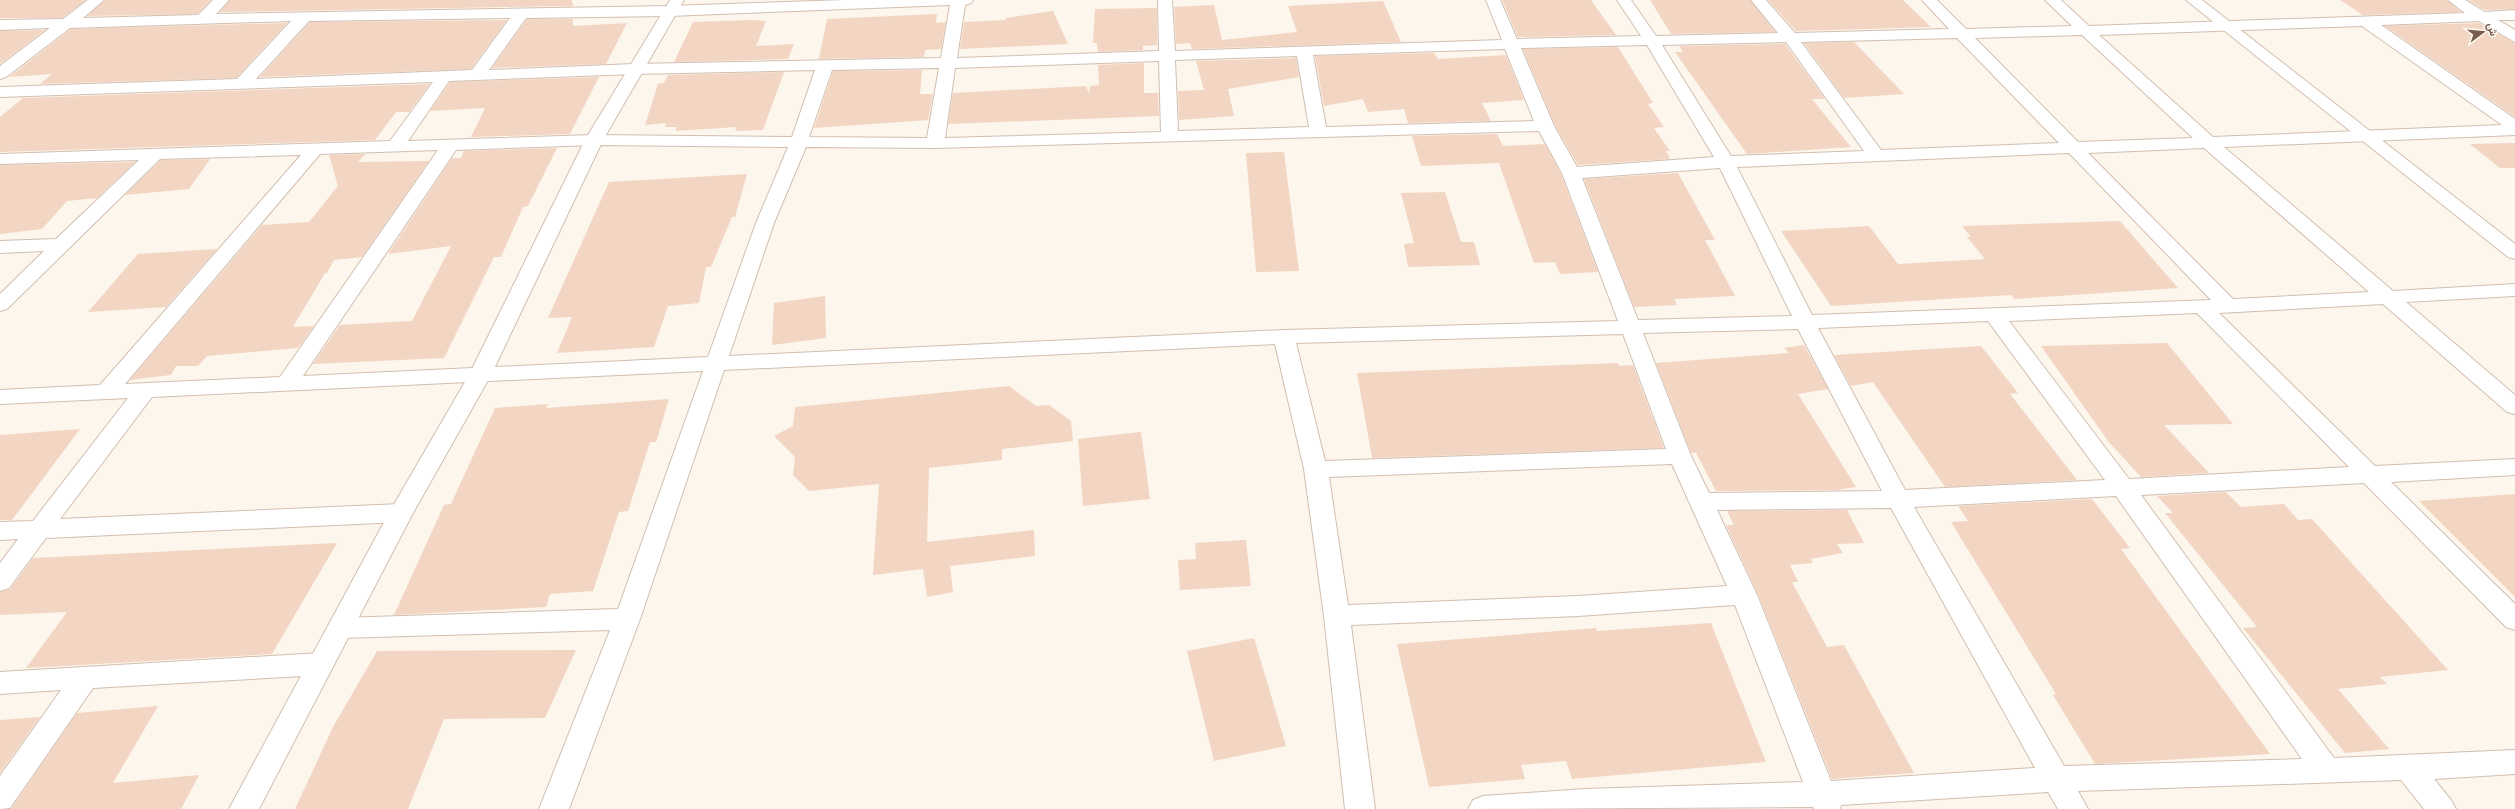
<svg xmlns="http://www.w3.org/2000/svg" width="2515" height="809" font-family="'PT Sans',Vazirmatn,sans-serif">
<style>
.building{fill:#f3d5c3}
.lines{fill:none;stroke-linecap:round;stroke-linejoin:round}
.minor-casing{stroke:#d1beb0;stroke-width:2}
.tertiary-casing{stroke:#d1beb0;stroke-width:2}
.minor{fill:#fff;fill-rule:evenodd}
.tertiary{fill:#fff;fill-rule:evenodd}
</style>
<rect width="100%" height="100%" fill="#fdf6ec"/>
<g class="building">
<polygon points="0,0 86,0 62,18 0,18"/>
<polygon points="105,0 211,0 197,14 87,16"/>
<polygon points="230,0 572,0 573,6 220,12"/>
<polygon points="1502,0 1591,0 1616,35 1518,37"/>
<polygon points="1650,0 1750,0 1775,32 1671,34"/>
<polygon points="1768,0 1903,0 1931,27 1796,31"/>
<polygon points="2340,0 2447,0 2461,12 2363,15"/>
<polygon points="2468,0 2515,0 2515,9 2485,10"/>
<polygon points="1383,1 1401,42 1192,49 1190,43 1176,44 1174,7 1214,5 1222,40 1297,32 1288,6"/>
<polygon points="1157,8 1157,45 1143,46 1143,50 1098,52 1097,43 1093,43 1095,9"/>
<polygon points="1053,11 1068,44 960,49 964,22 1006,20 1006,18"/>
<polygon points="937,14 936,23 946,22 941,49 925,50 924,57 819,59 827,19"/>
<polygon points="527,19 573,19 573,26 627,23 606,64 492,68"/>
<polygon points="507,20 471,69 260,77 310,22"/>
<polygon points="751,20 766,21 756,46 794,44 788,59 674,62 693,22"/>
<polygon points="287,23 236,78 40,84 52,74 9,77 71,29"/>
<polygon points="2479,23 2515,43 2515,117 2385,26"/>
<polygon points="45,30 0,64 0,31"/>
<polygon points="1854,42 1904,94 1844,98 1804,43"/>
<polygon points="1785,44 1825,99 1812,99 1851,147 1747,154 1675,52 1683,52 1679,46"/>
<polygon points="1618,47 1653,103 1648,104 1664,127 1654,128 1670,151 1666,151 1670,159 1578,165 1555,125 1523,49"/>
<polygon points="1434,53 1438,59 1506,55 1524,100 1482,103 1491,121 1408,123 1404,109 1368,112 1363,99 1324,106 1315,56"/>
<polygon points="1296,58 1299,77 1228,89 1234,116 1179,120 1178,91 1204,90 1196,61"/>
<polygon points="1144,63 1144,93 1158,93 1159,116 948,124 953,93 1086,86 1089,94 1090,86 1099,85 1098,65"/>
<polygon points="922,70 920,94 933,94 928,120 814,128 833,71"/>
<polygon points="784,72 763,130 735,131 737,127 675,131 677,127 665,127 666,123 645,125 658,84 664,83 668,75"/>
<polygon points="599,77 570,134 471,137 485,108 430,111 450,82"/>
<polygon points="430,84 409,112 396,112 375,140 0,152 0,117 23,98"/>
<polygon points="1497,134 1503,146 1545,144 1561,174 1598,272 1560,274 1555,262 1534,263 1499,163 1421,166 1412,136"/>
<polygon points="2515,143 2515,168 2500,168 2470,144"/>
<polygon points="557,148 528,206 523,207 501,257 494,257 444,358 313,364 340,325 412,321 451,246 388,254 452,158 461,158 464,151"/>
<polygon points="1284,152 1299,271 1256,272 1246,153"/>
<polygon points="365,154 358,162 429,161 362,257 334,260 327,273 325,273 293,327 314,326 298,348 207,356 198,366 176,366 171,375 130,380 262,225 309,222 338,186 329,155"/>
<polygon points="210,159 189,189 125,195 161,160"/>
<polygon points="135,162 97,198 67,201 42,229 0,234 0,165"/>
<polygon points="1678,173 1715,240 1705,240 1735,296 1674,299 1677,305 1634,307 1584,179"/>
<polygon points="747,174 735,217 732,217 711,267 706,267 699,303 668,306 654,347 557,353 572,317 548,318 609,182"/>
<polygon points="1445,192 1461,242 1474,242 1480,265 1408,267 1404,244 1414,243 1401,193"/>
<polygon points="2120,221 2178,288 2015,299 2011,295 1831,306 1781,231 1869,226 1898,264 1985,259 1967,237 1971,237 1962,226"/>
<polygon points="217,249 166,307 88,312 138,254"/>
<polygon points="825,296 826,338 772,345 774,303"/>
<polygon points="2167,343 2233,424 2164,425 2209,473 2141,477 2108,441 2041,346"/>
<polygon points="1804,345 1828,389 1798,394 1856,487 1836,490 1716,491 1696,453 1691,453 1656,363 1789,353 1784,348"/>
<polygon points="1981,346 2018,393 2010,394 2077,480 1945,487 1873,382 1851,386 1834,355"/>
<polygon points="1618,363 1619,366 1633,365 1664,448 1372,458 1357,373"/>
<polygon points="1009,386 1036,406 1049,405 1071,421 1073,441 1002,449 1002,460 929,468 927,542 1034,530 1035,556 950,566 953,592 927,597 923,569 873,575 879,484 809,491 793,475 795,457 774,436 793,426 795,407"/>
<polygon points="669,399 656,442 650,442 628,511 619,512 593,591 550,594 546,607 394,615 444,505 451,504 495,408 548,404 546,408"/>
<polygon points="80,429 12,520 0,520 0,435"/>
<polygon points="1141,432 1150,499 1083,506 1078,439"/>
<polygon points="2226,492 2241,507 2284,504 2298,520 2312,519 2448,670 2380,677 2387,684 2338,689 2389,749 2345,753 2243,628 2257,627 2165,513 2173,513 2157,496"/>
<polygon points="2515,494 2515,597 2419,501"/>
<polygon points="2092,499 2130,548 2121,549 2270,754 2095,764 2053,695 2056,694 1951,522 1968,521 1958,506"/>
<polygon points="1847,510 1864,543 1837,544 1843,553 1810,559 1813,563 1790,565 1798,582 1792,582 1827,647 1844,645 1914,773 1832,779 1758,594 1726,525 1734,525 1727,511"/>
<polygon points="1246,540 1251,586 1180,590 1178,560 1196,559 1195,543"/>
<polygon points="337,543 272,654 26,668 67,612 0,615 0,592 10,589 33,558"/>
<polygon points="1711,623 1766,762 1572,779 1566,761 1521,765 1525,779 1429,787 1397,644 1596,628 1597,631"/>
<polygon points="1254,638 1286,746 1214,761 1187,651"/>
<polygon points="576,650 545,718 444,719 408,809 295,809 333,727 377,651"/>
<polygon points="158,706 113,783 199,775 181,809 11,809 77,713"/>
<polygon points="40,717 0,773 0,720"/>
</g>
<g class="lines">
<defs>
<g id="minor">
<path d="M88,0H104L83,18L198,15L213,0H229L216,14L669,6L845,0H973L971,3L965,5L957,58L1159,51L1158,0H1172L1175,51L1502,40L1486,0H1500L1517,39L1641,36L1617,0H1631L1656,36L1778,33L1751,0H1766L1795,33L1949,29L1922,0H1937L1966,29L2072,26L2045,0H2061L2089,26L2465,13L2448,0H2465L2485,12L2515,10V20H2498L2515,30V42L2479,21L2381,25L2515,119V135L2224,147L2393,291L2515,284V296L2406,302L2515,395V414L2507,412L2383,304L2219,313L2375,466L2515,459V475L2391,482L2515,604V630L2506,627L2364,483L2141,495L2334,758L2515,750V774L2434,779L2451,800L2456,809H2424L2401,780L2078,791L2088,809H2058L2048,792L1841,805L1840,809H1814L1813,807L1468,809L1473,800L1483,796L1585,789L1803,782L1735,605L1578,616L1351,625L1375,809H1345L1324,616L1304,469L1275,344L724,370L640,619L569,809H539L610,630L340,638L331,635L327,628L331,621L340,618L618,609L703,371L152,397L60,519L401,504L409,507L413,513L409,519L401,522L46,538L9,588L0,591V563L18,539L0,540V522L33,521L128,398L0,404V390L100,385L301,155L160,159L7,309L0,311V294L44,251L0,253V241L56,239L139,160L0,164V154L390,141L433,82L0,97V87L237,79L291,21L70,28L6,77L0,79V66L50,28L0,30V20L63,19ZM950,5L941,58L634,64L489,70L526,18L669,16ZM510,18L472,70L256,79L309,21ZM2362,26L2502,125L2213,137L2099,35ZM2082,35L2193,138L2078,142L1975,38ZM1957,38L2059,143L1881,150L1801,42ZM1786,42L1864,151L1731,156L1662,45ZM1647,45L1714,157L1577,167L1554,126L1521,48ZM1505,49L1534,121L1326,127L1313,55ZM1297,56L1309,127L1178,131L1175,60ZM1159,61L1161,132L945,138L955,68ZM939,68L927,138L809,137L832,70ZM815,70L792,137L594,135L408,141L449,81L634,74ZM1539,131L1562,173L1618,321L1284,330L729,356L774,223L806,147L935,148ZM594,145L788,147L756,223L708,357L303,376L456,150ZM2204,148L2369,292L2233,299L2088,153ZM438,150L280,377L125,384L320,154ZM2069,153L2211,300L1812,315L1737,167ZM1720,168L1792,316L1638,320L1582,178ZM2197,313L2349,467L2129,479L2009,321ZM1988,321L2105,480L1905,490L1818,328ZM1798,329L1882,491L1709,493L1691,456L1643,333ZM1623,334L1666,449L1325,461L1296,343ZM1672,464L1727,586L1578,596L1348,605L1329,477ZM2116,496L2302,759L2064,766L1914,507ZM1891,508L2035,768L1831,781L1757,595L1717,510Z"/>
<polygon points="321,653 330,656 334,664 330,672 321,675 93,688 10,808 0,809 0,776 61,690 0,694 0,672"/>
</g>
<g id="tertiary">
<polygon points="670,0 684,0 603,140 491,375 413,513 259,809 229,809 389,513 469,375 585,140"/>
<polygon points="2186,0 2202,0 2515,244 2515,259 2508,257"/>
</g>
</defs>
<use href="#minor" class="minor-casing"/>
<use href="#tertiary" class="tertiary-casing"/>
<use href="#minor" class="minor"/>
<use href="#tertiary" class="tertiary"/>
</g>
<g transform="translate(2483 32) rotate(74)" stroke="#fffaf3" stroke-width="3" paint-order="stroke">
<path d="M0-3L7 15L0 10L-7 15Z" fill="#7a5c4d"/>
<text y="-6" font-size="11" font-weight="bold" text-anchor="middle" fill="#7a5c4d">ش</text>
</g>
</svg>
